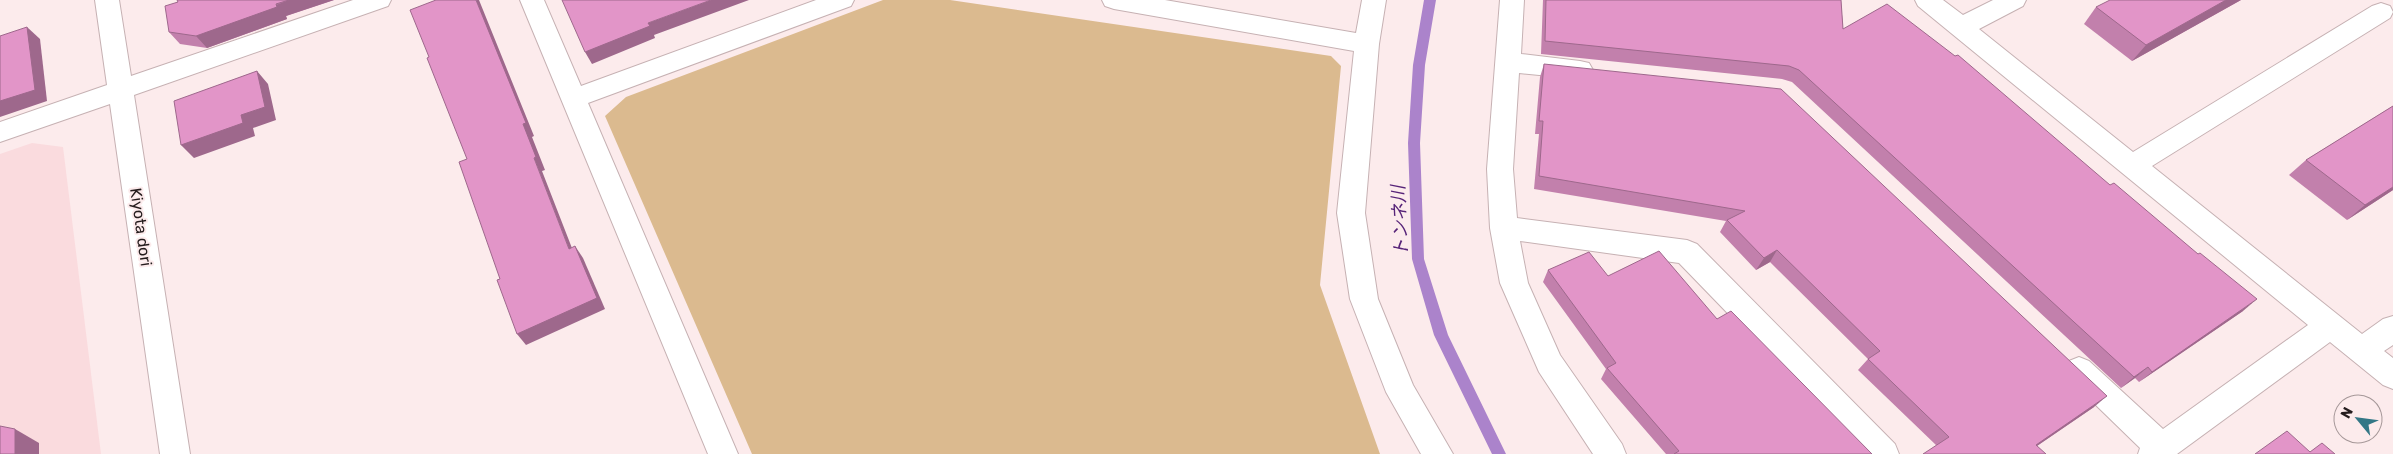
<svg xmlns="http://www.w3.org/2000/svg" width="2393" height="454" font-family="Rubik,'Noto Sans JP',sans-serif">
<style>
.built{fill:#fadbde}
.green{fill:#dbba8f}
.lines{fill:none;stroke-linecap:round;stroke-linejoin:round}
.stream{fill:#ab83cb;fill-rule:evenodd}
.minor-casing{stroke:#c6b1b3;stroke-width:2}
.minor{fill:#fff;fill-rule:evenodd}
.wall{fill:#c280ac}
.shaded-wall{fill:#9e688c}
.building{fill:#e295c8;stroke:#9e688c}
.labels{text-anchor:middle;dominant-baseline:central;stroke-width:4;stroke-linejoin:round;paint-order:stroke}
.street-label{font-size:16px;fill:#241c1d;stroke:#fcebec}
.water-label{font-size:18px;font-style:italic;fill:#572378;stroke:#fcebec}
</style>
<rect width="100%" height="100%" fill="#fcebec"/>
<polygon class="built" points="32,143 63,147 101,454 0,454 0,154"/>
<polygon class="green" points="883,0 950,0 1331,56 1341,66 1320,285 1380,454 752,454 605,116 626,97"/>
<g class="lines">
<polygon class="stream" points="1424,0 1436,0 1425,65 1420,143 1424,259 1448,335 1506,454 1492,454 1434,335 1412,259 1408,143 1413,65"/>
<defs>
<g id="minor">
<polygon points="95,0 119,0 131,76 353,0 391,0 388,6 134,95 190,454 160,454 110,104 0,142 0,122 107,85"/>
<polygon points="520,0 544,0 581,86 816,0 854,0 851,6 588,103 738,454 708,454"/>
<polygon points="1102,0 1165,0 1356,33 1362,0 1386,0 1379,44 1365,213 1378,299 1413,385 1453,454 1421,454 1386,392 1350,299 1337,213 1354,51 1114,9 1105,6"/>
<polygon points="1500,0 1524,0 1521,54 1580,61 1589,63 1593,70 1589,77 1580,79 1519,73 1513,169 1517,218 1687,240 1697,244 1895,444 1899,454 1864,454 1679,263 1520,241 1528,283 1560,355 1622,444 1626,454 1593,454 1539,372 1500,283 1490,228 1487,169"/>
<polygon points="1915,0 1943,0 1963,15 1993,0 2026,0 2023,6 1979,29 2133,152 2372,6 2381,3 2390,6 2393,12 2390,18 2152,166 2362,334 2383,319 2393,316 2393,345 2384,351 2393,358 2393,389 2383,385 2330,342 2177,454 2138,454 2140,448 2069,379 2064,370 2069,361 2079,357 2089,361 2163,429 2308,325 1918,6"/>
</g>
</defs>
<use href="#minor" class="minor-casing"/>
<use href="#minor" class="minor"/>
</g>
<g class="wall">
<polygon points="177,0 334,0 286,16 287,19 207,48 180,44 169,32 178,2"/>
<polygon points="1543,0 1841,0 1843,29 2243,311 2139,382 2135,378 2121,388 1792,82 1782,79 1541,54"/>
<polygon points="2241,0 2132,61 2084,24 2096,7"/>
<polygon points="1544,64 2094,407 2037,446 1936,445 1858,370 1868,359 1770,262 1756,270 1720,232 1726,221 1534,189 1539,134 1535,134 1540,77"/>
<polygon points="2393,106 2393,190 2347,220 2289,175 2306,160"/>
<polygon points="1548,270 1608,276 1717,319 1872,454 1666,454 1601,379 1606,369 1543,282"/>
</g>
<g class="shaded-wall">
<polygon points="289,0 334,0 286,16 287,19 207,48 196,36"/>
<polygon points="476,0 479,0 534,136 532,137 545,170 542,171 577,261 569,249 534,158 523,124"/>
<polygon points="711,0 749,0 654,35 655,38 592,64 585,52 648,23"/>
<polygon points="2226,0 2241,0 2132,61 2146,45"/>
<polygon points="27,27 40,39 47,101 0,117 0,101"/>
<polygon points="257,71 268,84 276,120 253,128 255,136 194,158 181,145"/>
<polygon points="2393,187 2393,190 2347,220 2365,205"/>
<polygon points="575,246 583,258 605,309 526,345 517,334"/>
<polygon points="1777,250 1770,262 1756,270 1764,258"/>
<polygon points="2257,299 2243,311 2139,382 2152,372"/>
<polygon points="2148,367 2135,378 2121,388 2134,377"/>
<polygon points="2107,396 2094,407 2025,454 2036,445"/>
<polygon points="15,429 39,443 39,454 15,454"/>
</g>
<g class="building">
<polygon points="177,0 289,0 276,4 277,7 196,36 169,32 165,6 178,2"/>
<polygon points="436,0 476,0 526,123 523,124 536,157 534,158 569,249 575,246 597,298 517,334 497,280 500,279 459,162 467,159 427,58 429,57 410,10"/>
<polygon points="562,0 711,0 648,23 650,26 585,52"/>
<polygon points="1546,0 1841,0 1843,29 1887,4 1955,56 1958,55 2110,185 2114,183 2198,254 2200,253 2257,299 2152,372 2148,367 2134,377 1799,70 1789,66 1545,41"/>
<polygon points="2110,0 2226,0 2146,45 2096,7"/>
<polygon points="27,27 35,90 0,101 0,36"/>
<polygon points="1544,64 1781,89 2107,396 2036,445 2046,454 1923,454 1949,437 1868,359 1880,351 1777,250 1764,258 1727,220 1745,211 1539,176 1543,121 1539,121"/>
<polygon points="257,71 265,107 241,115 243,123 181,145 174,101"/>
<polygon points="2393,106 2393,187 2365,205 2306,160"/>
<polygon points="1659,251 1717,319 1731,311 1872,454 1674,454 1679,451 1607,368 1616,363 1548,270 1589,252 1608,276"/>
<polygon points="0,426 15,429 15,454 0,454"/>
<polygon points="2287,431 2310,452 2322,443 2335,454 2255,454"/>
</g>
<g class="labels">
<g class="street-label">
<text transform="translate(141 227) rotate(82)">Kiyota dori</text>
</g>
<g class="water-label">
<text transform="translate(1400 221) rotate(-93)">トンネ川</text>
</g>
</g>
<g transform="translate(2358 419) rotate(299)"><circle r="24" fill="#fcebec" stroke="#a69899"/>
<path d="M0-4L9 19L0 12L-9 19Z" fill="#337786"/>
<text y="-8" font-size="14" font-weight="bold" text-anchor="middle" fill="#241c1d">N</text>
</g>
</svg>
